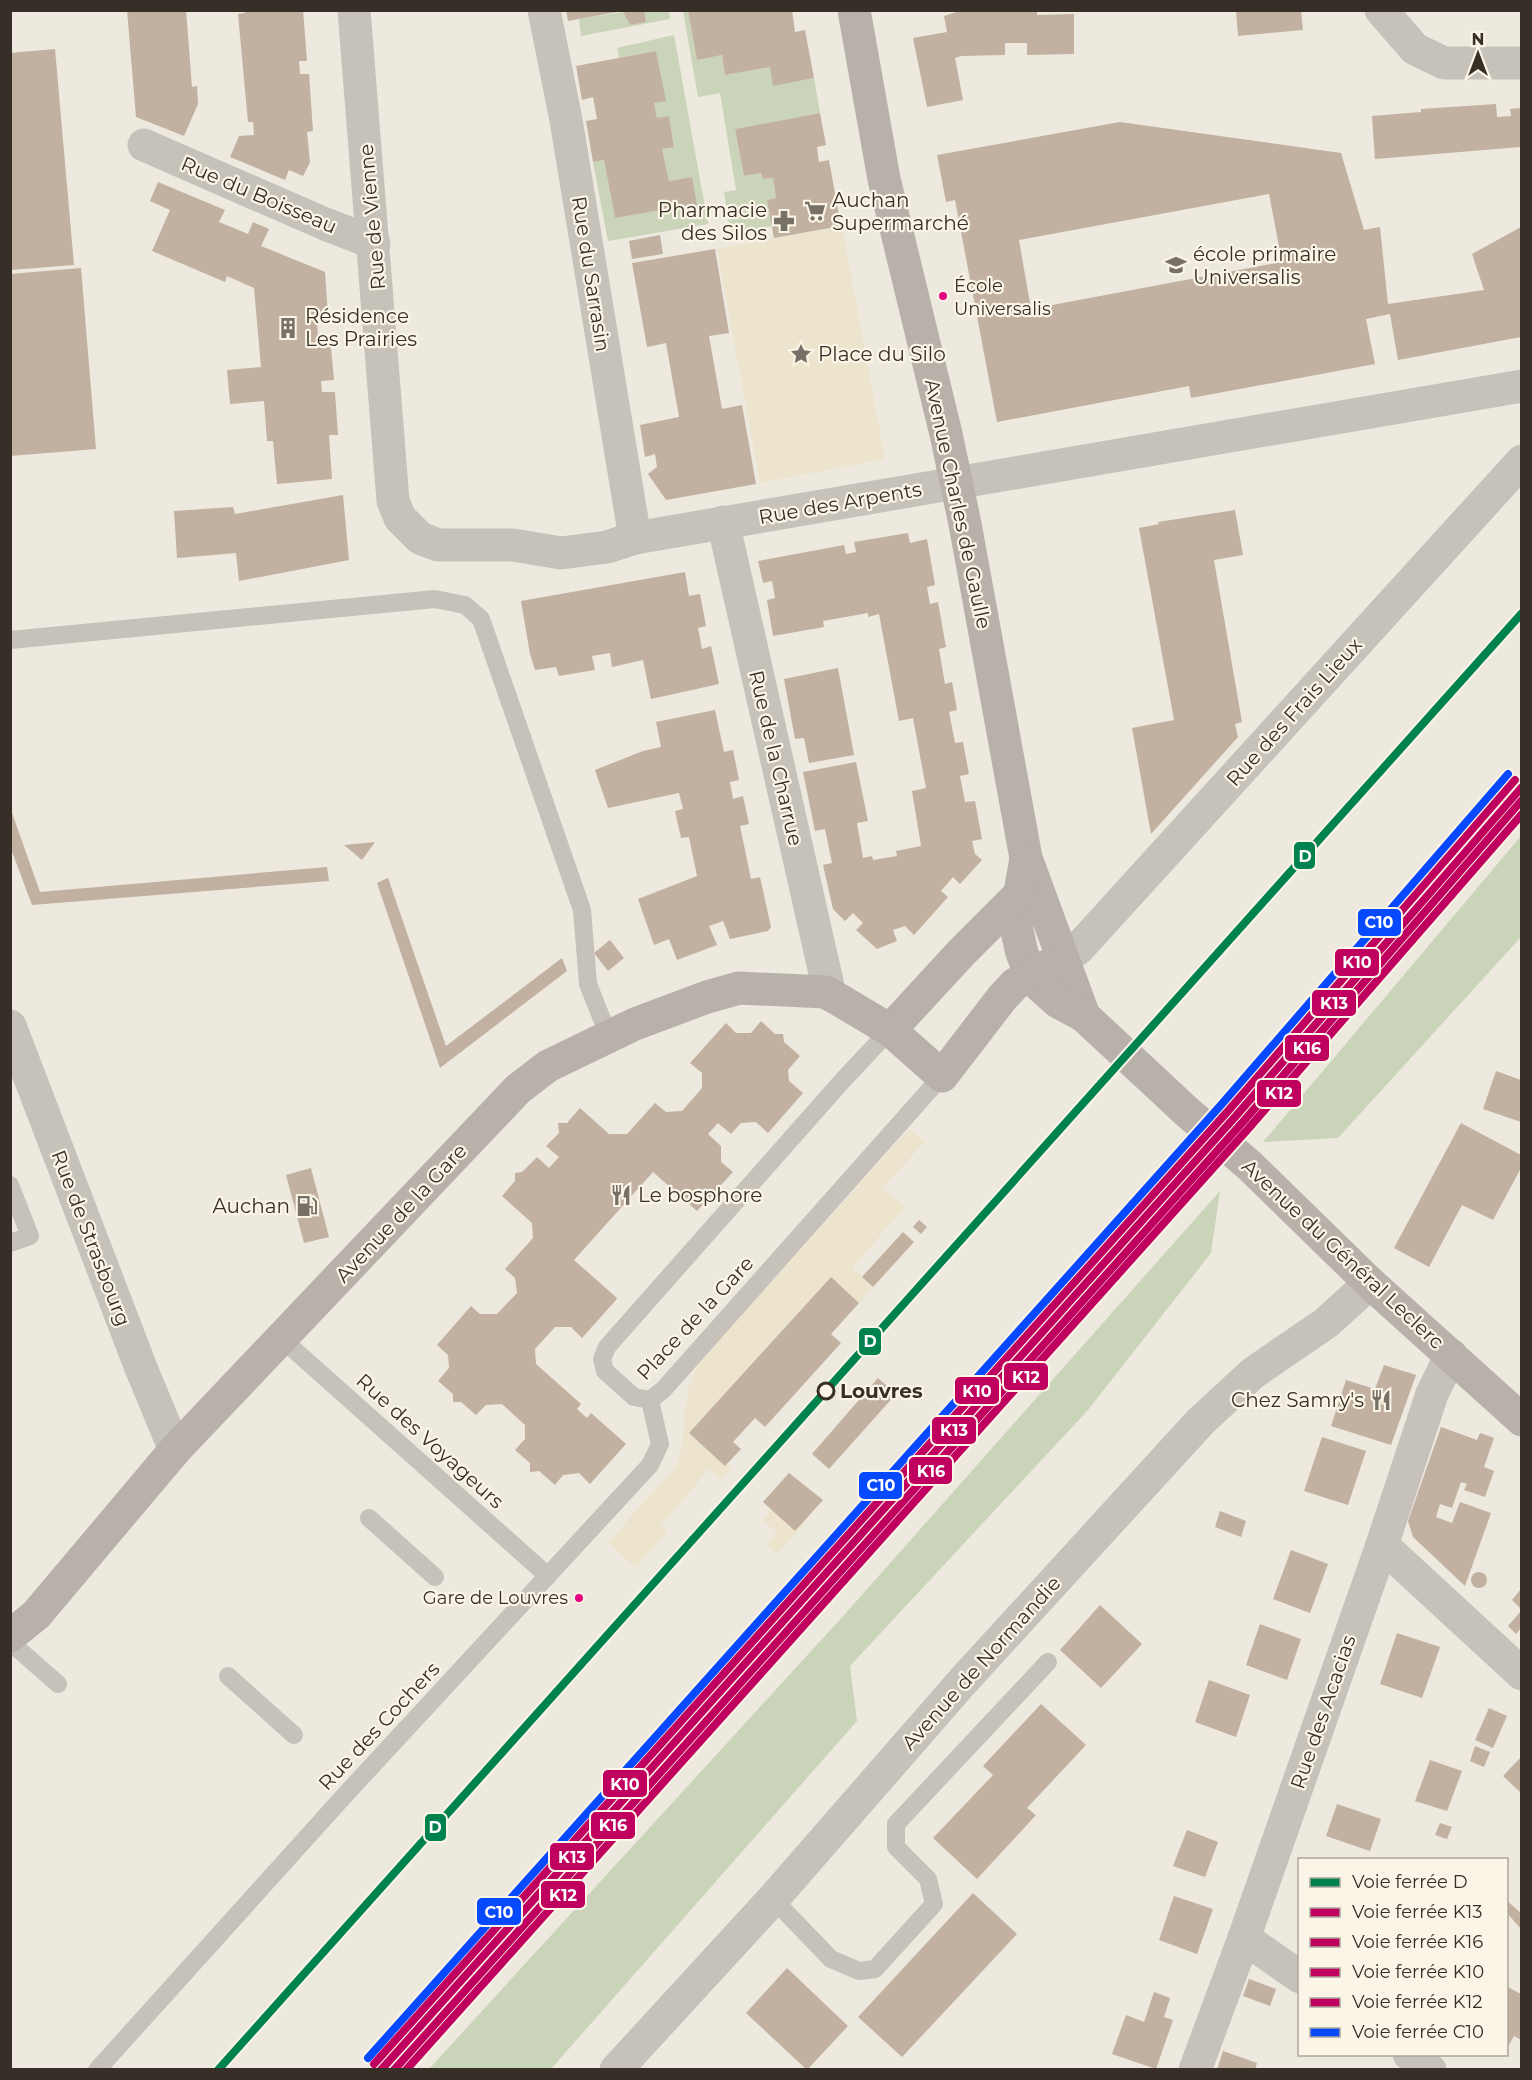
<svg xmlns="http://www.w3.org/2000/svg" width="1532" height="2080" font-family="Montserrat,sans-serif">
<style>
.green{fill:#cad4b8}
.plaza{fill:#ece4cd}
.building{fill:#c2b0a0;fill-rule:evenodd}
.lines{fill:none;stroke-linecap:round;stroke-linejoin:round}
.lane{stroke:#c6c1b9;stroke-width:18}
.street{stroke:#c6c1b9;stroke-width:33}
.secondary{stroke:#b7b1a9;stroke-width:33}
.rail-1-casing{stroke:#faf5e6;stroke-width:12}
.rail-2-casing{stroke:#faf5e6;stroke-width:12}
.rail-3-casing{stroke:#faf5e6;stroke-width:12}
.rail-4-casing{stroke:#faf5e6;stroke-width:12}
.rail-5-casing{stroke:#faf5e6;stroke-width:12}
.rail-6-casing{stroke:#faf5e6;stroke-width:12}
.rail-1{stroke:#00824e;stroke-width:8}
.rail-2{stroke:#bf005f;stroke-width:8}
.rail-3{stroke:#bf005f;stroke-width:8}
.rail-4{stroke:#bf005f;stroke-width:8}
.rail-5{stroke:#bf005f;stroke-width:8}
.rail-6{stroke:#0749ff;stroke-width:8}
.bus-dot{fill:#e5007d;stroke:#faf5e6;stroke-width:2}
.stop-dot{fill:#faf5e6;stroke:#372f27;stroke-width:3}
.labels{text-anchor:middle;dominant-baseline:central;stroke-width:4.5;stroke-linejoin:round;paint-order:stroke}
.bus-label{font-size:18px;fill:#372f27;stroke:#faf5e6;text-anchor:start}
.street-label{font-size:20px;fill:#372f27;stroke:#faf5e6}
.poi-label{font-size:20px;fill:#372f27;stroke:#faf5e6;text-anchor:start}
.stop-label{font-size:20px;font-weight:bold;fill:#372f27;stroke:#faf5e6;text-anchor:start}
.line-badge{stroke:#faf5e6;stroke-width:2}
.badge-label{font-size:16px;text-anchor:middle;font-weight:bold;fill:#fff}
</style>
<rect width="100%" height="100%" fill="#ede9df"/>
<g class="green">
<polygon points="644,10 669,11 670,19 581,36 579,19 624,12 630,25 646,22"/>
<polygon points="683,11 691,11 688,11 697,60 722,55 725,75 770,67 774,85 814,78 820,113 735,129 744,176 761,173 763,179 773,178 776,198 767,200 772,226 731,234 724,192 736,190 720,93 698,97"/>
<polygon points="674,35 708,224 608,241 593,162 604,160 615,218 678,207 692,177 669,181 662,149 674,146 669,117 657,118 654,103 665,100 656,51 619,58 617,48"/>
<polygon points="1521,836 1521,937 1338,1138 1263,1142"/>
<polygon points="1220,1191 1211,1253 1088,1410 850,1666 857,1721 551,2069 429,2069 845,1614"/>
</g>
<g class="plaza">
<polygon points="842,226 885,459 760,483 717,249"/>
<polygon points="909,1129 925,1142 882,1188 906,1206 852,1268 873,1287 859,1303 830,1277 705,1416 710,1449 731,1468 721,1479 709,1469 661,1526 667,1533 635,1567 608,1542 673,1470 679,1459 683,1443 684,1416 689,1386 699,1363"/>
<polygon points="780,1500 806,1522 777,1555 767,1545 777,1532 763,1520"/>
</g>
<g class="building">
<polygon points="127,10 186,10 192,87 197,86 198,104 184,136 136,117"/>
<polygon points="245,10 303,10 307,61 299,61 300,74 309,74 313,131 307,132 310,162 303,176 289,170 285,180 230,157 239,136 254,135 253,122 248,122 238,14 245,13"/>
<polygon points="566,10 644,10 646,22 630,25 623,11 568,21"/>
<polygon points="792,10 795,32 805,30 814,78 773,86 770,67 725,75 722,55 697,60 688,11"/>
<polygon points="963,10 1037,10 1037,15 1074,14 1074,54 1027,55 1027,43 1005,43 1005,55 961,56 955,58 963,100 927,107 913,38 947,32 944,16"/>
<polygon points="1236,10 1301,10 1303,30 1238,36"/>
<polygon points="55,49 74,265 10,270 10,53"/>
<polygon points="656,51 666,101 654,103 657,118 669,116 674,147 662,149 669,181 692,177 698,211 683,213 678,207 615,218 604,160 593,162 586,121 597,119 593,97 582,100 576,66"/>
<polygon points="1496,104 1497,117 1511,116 1510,109 1521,108 1521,147 1375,159 1372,116 1421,112 1421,109"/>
<polygon points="820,113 826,145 817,147 819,162 829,160 841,226 774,238 767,200 776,198 773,178 763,179 761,173 744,176 735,129"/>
<path d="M1120,122L1341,153L1364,230L1380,227L1388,304L1484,290L1472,254L1521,227V337L1398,360L1390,314L1366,319L1375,364L1191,398L1189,386L997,422L955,200L946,202L937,155ZM1269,194L1282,262L1031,309L1019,240Z"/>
<polygon points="158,182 225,210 219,222 248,234 253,222 269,229 261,246 325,272 328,317 317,318 318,337 330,337 334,380 321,381 322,392 335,392 338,435 329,435 332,479 277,484 273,441 267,441 264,401 230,404 227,370 261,367 254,288 227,276 225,282 152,251 170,210 150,201"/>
<polygon points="660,235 663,254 632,259 629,241"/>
<polygon points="715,249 729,333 709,336 722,409 742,405 756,484 666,500 648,474 657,467 655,454 645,457 640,425 679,417 666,343 647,347 632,263"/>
<polygon points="81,268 96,449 10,456 10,274"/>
<polygon points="343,495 349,560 239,581 236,553 177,558 174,511 233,507 235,514"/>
<polygon points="1235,510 1243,555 1214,560 1242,722 1235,724 1238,737 1151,834 1132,728 1174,720 1139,528 1159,524 1158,522"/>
<polygon points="908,533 910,543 927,539 935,585 927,587 930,604 938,602 946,647 939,649 945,684 952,682 957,710 949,712 955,743 963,742 969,774 960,776 965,802 975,801 982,839 972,841 975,854 982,860 960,884 953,877 941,891 948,897 914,935 905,926 893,930 897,941 877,949 856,930 863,923 853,913 845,921 833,909 823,865 832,863 825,829 815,831 803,772 856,762 868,821 857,823 863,858 872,856 873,860 897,856 896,851 921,846 912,791 926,788 913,718 899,721 879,614 868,617 868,613 823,621 824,627 773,636 767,600 775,598 772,581 763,583 758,561 844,545 846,554 856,552 854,542"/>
<polygon points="685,572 689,596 700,594 706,626 698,628 702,649 711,646 719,684 651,699 643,660 612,667 610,653 592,656 595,670 559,676 556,667 535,670 530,654 521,601"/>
<polygon points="838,668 854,755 809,763 804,738 795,739 784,679"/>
<polygon points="715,710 724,752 733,750 739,780 730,782 733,799 743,796 749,824 740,826 751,879 760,877 771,927 768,931 730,939 723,921 709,926 717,945 677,960 669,939 654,945 638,899 697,876 689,837 681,838 675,811 683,809 679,793 608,808 595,770 643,751 661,747 656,722"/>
<polygon points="11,810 40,892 327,867 329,881 32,905 10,846"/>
<polygon points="375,842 362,860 344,845"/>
<polygon points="388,878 446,1046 562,958 567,971 440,1068 377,883"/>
<polygon points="610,940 624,958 608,971 594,953"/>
<polygon points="761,1021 775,1034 783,1034 784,1042 800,1056 788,1070 789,1081 803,1093 768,1133 756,1122 741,1123 731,1134 718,1123 708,1134 721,1146 721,1162 733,1172 697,1211 653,1172 574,1260 617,1298 616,1300 582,1338 571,1327 555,1327 535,1349 536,1364 581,1404 577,1409 587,1418 591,1413 626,1444 590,1484 579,1473 563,1475 555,1485 539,1471 530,1472 530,1463 515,1450 525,1439 525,1425 502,1404 486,1405 476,1415 461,1402 453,1402 453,1394 438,1381 449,1368 448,1355 437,1345 471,1306 480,1314 497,1314 517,1293 515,1278 505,1269 533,1238 532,1223 502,1196 515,1181 515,1173 522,1172 537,1157 549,1168 559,1157 546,1146 559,1133 558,1123 567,1123 580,1108 609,1134 627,1134 655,1103 666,1112 682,1111 702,1088 702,1073 690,1063 726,1023 736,1033 751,1033"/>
<polygon points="1496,1071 1521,1080 1521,1122 1483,1109"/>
<polygon points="1461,1123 1521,1155 1521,1168 1493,1220 1462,1205 1429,1267 1394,1248"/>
<polygon points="311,1168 329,1237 304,1243 286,1175"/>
<polygon points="919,1220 927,1227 921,1234 913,1227"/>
<polygon points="903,1232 914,1242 873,1287 862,1277"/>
<polygon points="831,1277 859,1303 831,1334 841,1343 765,1427 755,1418 733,1442 741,1449 725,1466 689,1433"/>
<polygon points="1384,1365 1416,1375 1391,1445 1331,1426 1346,1380 1375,1389"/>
<polygon points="878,1378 896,1394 829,1469 812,1454"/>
<polygon points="1441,1427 1477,1440 1480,1433 1494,1438 1484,1467 1494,1471 1485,1497 1464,1490 1467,1484 1461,1482 1452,1508 1440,1504 1436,1517 1452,1523 1460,1502 1491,1513 1465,1586 1413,1537 1408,1521"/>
<polygon points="1322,1437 1366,1451 1348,1505 1304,1491"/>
<polygon points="789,1473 823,1500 795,1531 763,1502"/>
<polygon points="1220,1511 1246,1521 1241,1537 1215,1527"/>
<polygon points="1291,1550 1328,1564 1310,1613 1273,1599"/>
<circle cx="1479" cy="1580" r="8"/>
<polygon points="1521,1589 1521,1609 1512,1600"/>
<polygon points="1100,1605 1142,1644 1101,1688 1060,1650"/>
<polygon points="1521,1611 1521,1628 1516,1634 1508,1626"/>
<polygon points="1260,1624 1301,1639 1287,1680 1246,1665"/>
<polygon points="1397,1633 1440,1647 1422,1698 1380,1684"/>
<polygon points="1209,1680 1250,1695 1236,1737 1195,1722"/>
<polygon points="1041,1704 1086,1745 1027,1808 1036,1815 977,1879 933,1838 993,1775 983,1766"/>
<polygon points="1489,1708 1507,1716 1493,1748 1475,1740"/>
<polygon points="1475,1746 1490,1752 1484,1767 1470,1761"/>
<polygon points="1521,1757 1521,1793 1503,1776"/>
<polygon points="1430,1760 1462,1771 1447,1811 1415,1801"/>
<polygon points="1337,1804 1381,1819 1370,1851 1326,1836"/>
<polygon points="1440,1823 1452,1827 1447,1839 1435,1835"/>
<polygon points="1187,1830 1218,1842 1205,1877 1173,1866"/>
<polygon points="973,1893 1017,1934 902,2057 858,2017"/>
<polygon points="1174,1896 1213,1909 1197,1954 1159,1940"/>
<polygon points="1506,1900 1521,1913 1521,1929 1506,1912"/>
<polygon points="787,1968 848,2026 807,2070 746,2013"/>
<polygon points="1249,1979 1276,1989 1270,2006 1243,1996"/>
<polygon points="1506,1986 1521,1994 1521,2040 1514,2036 1509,2045 1506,2044"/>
<polygon points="1154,1992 1170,1998 1164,2017 1173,2020 1156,2069 1112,2054 1126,2015 1144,2022"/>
<polygon points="1223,2051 1257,2063 1255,2070 1217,2070"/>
</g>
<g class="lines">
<g class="lane">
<polyline points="10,640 435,599 465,605 481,619 582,910 588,984 609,1037"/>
<polyline points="890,1030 843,1080 607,1347 602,1359 605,1371 634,1397 650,1400 663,1390 942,1076"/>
<polyline points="10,1185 30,1236 10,1243"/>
<polyline points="282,1339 548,1576"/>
<polyline points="369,1518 435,1577"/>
<polyline points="10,1642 58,1684"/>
<polyline points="228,1676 294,1735"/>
<polyline points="773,1899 831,1959 859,1971 875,1969 934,1904 928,1879 896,1847 896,1824 1048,1662"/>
<polyline points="97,2070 345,1795 650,1465 660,1444 650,1400"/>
</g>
<g class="street">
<polyline points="354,10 393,501 400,518 420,538 438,545 513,545 561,553 607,547 635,538 1522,386"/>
<polyline points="544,10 566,120 635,538"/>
<polyline points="1381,10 1415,49 1444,63 1522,63"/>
<polyline points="144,145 325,224 374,243"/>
<polyline points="723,522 830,995"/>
<polyline points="1062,958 1078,949 1522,461"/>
<polyline points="10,1026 141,1368 175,1450"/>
<polyline points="1382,1545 1522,1674"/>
<polyline points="1244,1938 1300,1977"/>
<polyline points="1409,2054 1430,2070"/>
<polyline points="616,2070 773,1899 963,1681 1201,1421 1253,1373 1326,1323 1370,1283"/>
<polyline points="1195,2070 1244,1938 1382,1545 1432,1394 1451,1355"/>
</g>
<g class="secondary">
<polyline points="854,10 884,179 946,434 965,524 1026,858 1084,1016"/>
<polyline points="1026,858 1016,916 1017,931 1022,953 1029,970 1041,987 1058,1002 1084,1016 1186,1111 1250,1166 1370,1283 1522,1420"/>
<polyline points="890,1030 961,953 1021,893"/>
<polyline points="10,1636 36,1615 175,1450 518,1089 548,1066 635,1024 707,997 739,988 826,992 890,1030 942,1076 1002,998 1015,984 1062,958"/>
</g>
<defs>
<polyline id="rail-1" points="218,2070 1522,613"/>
<polyline id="rail-2" points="381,2070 1235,1117 1522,787"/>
<polyline id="rail-3" points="394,2070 1242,1123 1522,800"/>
<polyline id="rail-4" points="374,2064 1228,1111 1515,780"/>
<polyline id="rail-5" points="406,2070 1248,1129 1522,814"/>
<polyline id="rail-6" points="368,2058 1221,1105 1508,774"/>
</defs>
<use href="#rail-1" class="rail-1-casing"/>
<use href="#rail-2" class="rail-2-casing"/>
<use href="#rail-3" class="rail-3-casing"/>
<use href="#rail-4" class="rail-4-casing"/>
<use href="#rail-5" class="rail-5-casing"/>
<use href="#rail-6" class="rail-6-casing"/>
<use href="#rail-1" class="rail-1"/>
<use href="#rail-2" class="rail-2"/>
<use href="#rail-3" class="rail-3"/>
<use href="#rail-4" class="rail-4"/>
<use href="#rail-5" class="rail-5"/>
<use href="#rail-6" class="rail-6"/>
</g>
<defs>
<symbol id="supermarket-bare" viewBox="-9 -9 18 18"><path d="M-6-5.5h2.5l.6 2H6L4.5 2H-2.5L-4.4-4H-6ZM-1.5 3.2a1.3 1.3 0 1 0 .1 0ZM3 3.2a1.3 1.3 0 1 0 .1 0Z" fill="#777067" stroke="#faf5e6" stroke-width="2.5" paint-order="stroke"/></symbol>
<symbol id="pharmacy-bare" viewBox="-9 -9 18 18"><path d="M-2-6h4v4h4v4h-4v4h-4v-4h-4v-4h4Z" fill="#777067" stroke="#faf5e6" stroke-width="2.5" paint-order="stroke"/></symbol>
<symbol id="school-bare" viewBox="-9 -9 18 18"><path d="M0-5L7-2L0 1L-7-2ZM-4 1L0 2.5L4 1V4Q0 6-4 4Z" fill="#777067" stroke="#faf5e6" stroke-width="2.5" paint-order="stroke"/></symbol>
<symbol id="building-bare" viewBox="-9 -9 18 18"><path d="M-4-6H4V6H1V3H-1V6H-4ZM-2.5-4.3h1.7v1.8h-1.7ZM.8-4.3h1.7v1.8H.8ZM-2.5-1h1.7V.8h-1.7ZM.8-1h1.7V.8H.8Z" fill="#777067" stroke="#faf5e6" stroke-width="2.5" paint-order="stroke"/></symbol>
<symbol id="sight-bare" viewBox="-9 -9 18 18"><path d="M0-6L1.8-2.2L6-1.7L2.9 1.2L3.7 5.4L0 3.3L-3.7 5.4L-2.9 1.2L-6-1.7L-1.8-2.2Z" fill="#777067" stroke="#faf5e6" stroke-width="2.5" paint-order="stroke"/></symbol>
<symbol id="restaurant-bare" viewBox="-9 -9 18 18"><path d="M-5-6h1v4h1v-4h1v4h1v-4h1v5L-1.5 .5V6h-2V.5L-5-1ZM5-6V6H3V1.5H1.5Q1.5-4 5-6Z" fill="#777067" stroke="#faf5e6" stroke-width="2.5" paint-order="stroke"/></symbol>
<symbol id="fuel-bare" viewBox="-9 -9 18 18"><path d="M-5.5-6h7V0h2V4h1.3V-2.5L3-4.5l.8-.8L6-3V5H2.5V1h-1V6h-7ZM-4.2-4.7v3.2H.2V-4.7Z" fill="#777067" stroke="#faf5e6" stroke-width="2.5" paint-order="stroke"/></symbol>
</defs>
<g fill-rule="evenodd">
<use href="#supermarket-bare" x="800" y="196" width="30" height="30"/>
<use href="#pharmacy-bare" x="769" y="206" width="30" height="30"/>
<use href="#school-bare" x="1161" y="250" width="30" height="30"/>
<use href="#building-bare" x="273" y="313" width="30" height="30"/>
<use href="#sight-bare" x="786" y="339" width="30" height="30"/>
<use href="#restaurant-bare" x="606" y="1180" width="30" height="30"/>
<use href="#fuel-bare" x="292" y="1191" width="30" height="30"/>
<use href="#restaurant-bare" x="1366" y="1385" width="30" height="30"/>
</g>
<g class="bus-dot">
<circle cx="943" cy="296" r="5"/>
<circle cx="579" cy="1598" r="5"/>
</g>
<circle class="stop-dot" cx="826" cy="1391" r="8"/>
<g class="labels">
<g class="bus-label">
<text x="954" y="286">École<tspan x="954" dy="23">Universalis</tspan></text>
<text x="568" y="1598" text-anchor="end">Gare de Louvres</text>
</g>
<g class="street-label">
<text transform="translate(259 195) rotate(23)">Rue du Boisseau</text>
<text transform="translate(372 217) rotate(-95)">Rue de Vienne</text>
<text transform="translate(591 274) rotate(81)">Rue du Sarrasin</text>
<text transform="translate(840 503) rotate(-10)">Rue des Arpents</text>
<text transform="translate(958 504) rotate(78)">Avenue Charles de Gaulle</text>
<text transform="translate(1294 712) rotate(-48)">Rue des Frais Lieux</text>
<text transform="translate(776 758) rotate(77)">Rue de la Charrue</text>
<text transform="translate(401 1213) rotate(-47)">Avenue de la Gare</text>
<text transform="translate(91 1238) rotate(69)">Rue de Strasbourg</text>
<text transform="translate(1343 1254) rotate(43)">Avenue du Général Leclerc</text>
<text transform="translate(695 1318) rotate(-47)">Place de la Gare</text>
<text transform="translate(430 1441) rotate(42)">Rue des Voyageurs</text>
<text transform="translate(981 1663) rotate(-48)">Avenue de Normandie</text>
<text transform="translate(1323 1712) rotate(-71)">Rue des Acacias</text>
<text transform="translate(379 1726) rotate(-47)">Rue des Cochers</text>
</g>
<g class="poi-label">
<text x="832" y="200">Auchan<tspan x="832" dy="23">Supermarché</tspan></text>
<text x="767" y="210" text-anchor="end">Pharmacie<tspan x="767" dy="23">des Silos</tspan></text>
<text x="1193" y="254">école primaire<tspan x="1193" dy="23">Universalis</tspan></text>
<text x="305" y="316">Résidence<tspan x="305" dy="23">Les Prairies</tspan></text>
<text x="818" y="354">Place du Silo</text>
<text x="638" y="1195">Le bosphore</text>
<text x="290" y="1206" text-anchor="end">Auchan</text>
<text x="1364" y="1400" text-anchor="end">Chez Samry's</text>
</g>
<g class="stop-label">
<text x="840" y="1391">Louvres</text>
</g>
</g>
<g class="line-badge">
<rect x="1293" y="841" width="23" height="29" rx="6" fill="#00824e"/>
<rect x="1357" y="908" width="45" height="29" rx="6" fill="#0749ff"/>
<rect x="1334" y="948" width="46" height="29" rx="6" fill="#bf005f"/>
<rect x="1311" y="989" width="46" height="28" rx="6" fill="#bf005f"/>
<rect x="1284" y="1034" width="46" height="28" rx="6" fill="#bf005f"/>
<rect x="1256" y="1079" width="46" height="29" rx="6" fill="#bf005f"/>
<rect x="858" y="1327" width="24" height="29" rx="6" fill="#00824e"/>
<rect x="1003" y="1362" width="46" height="29" rx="6" fill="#bf005f"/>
<rect x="954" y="1376" width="46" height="29" rx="6" fill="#bf005f"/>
<rect x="931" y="1416" width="46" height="29" rx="6" fill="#bf005f"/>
<rect x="908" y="1456" width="45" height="29" rx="6" fill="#bf005f"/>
<rect x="858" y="1471" width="45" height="29" rx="6" fill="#0749ff"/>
<rect x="602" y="1769" width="46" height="29" rx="6" fill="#bf005f"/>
<rect x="590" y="1811" width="46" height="29" rx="6" fill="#bf005f"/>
<rect x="424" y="1813" width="23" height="29" rx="6" fill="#00824e"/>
<rect x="549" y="1842" width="46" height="29" rx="6" fill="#bf005f"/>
<rect x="540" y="1880" width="46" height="29" rx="6" fill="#bf005f"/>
<rect x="476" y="1897" width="46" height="29" rx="6" fill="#0749ff"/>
</g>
<g class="badge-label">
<text x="1305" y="862">D</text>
<text x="1379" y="928">C10</text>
<text x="1357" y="968">K10</text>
<text x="1334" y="1009">K13</text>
<text x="1307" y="1054">K16</text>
<text x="1279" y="1099">K12</text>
<text x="870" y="1347">D</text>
<text x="1026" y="1383">K12</text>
<text x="977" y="1397">K10</text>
<text x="954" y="1436">K13</text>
<text x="931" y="1477">K16</text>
<text x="881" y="1491">C10</text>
<text x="625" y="1790">K10</text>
<text x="613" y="1831">K16</text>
<text x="435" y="1833">D</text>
<text x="572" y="1863">K13</text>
<text x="563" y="1901">K12</text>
<text x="499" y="1918">C10</text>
</g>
<rect width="1532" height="2080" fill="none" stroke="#372f27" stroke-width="24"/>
<rect x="1298" y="1858" width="210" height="198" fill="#faf5e6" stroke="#aca69a" stroke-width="1.5"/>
<rect x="1310" y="1878" width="30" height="9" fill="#00824e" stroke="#aca69a" stroke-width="1.5"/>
<text x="1352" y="1888" font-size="18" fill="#372f27">Voie ferrée D</text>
<rect x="1310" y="1908" width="30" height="9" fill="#bf005f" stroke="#aca69a" stroke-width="1.5"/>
<text x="1352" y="1918" font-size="18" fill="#372f27">Voie ferrée K13</text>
<rect x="1310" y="1938" width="30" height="9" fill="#bf005f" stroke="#aca69a" stroke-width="1.5"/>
<text x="1352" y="1948" font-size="18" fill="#372f27">Voie ferrée K16</text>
<rect x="1310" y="1968" width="30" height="9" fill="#bf005f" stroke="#aca69a" stroke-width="1.5"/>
<text x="1352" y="1978" font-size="18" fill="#372f27">Voie ferrée K10</text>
<rect x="1310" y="1998" width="30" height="9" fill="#bf005f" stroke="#aca69a" stroke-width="1.5"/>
<text x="1352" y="2008" font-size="18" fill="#372f27">Voie ferrée K12</text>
<rect x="1310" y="2028" width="30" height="9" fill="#0749ff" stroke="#aca69a" stroke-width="1.5"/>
<text x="1352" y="2038" font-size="18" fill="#372f27">Voie ferrée C10</text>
<g transform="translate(1478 54)" stroke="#faf5e6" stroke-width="4.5" paint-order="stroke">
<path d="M0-4.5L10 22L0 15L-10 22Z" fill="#372f27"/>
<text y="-9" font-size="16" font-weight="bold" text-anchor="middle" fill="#372f27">N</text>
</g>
</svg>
